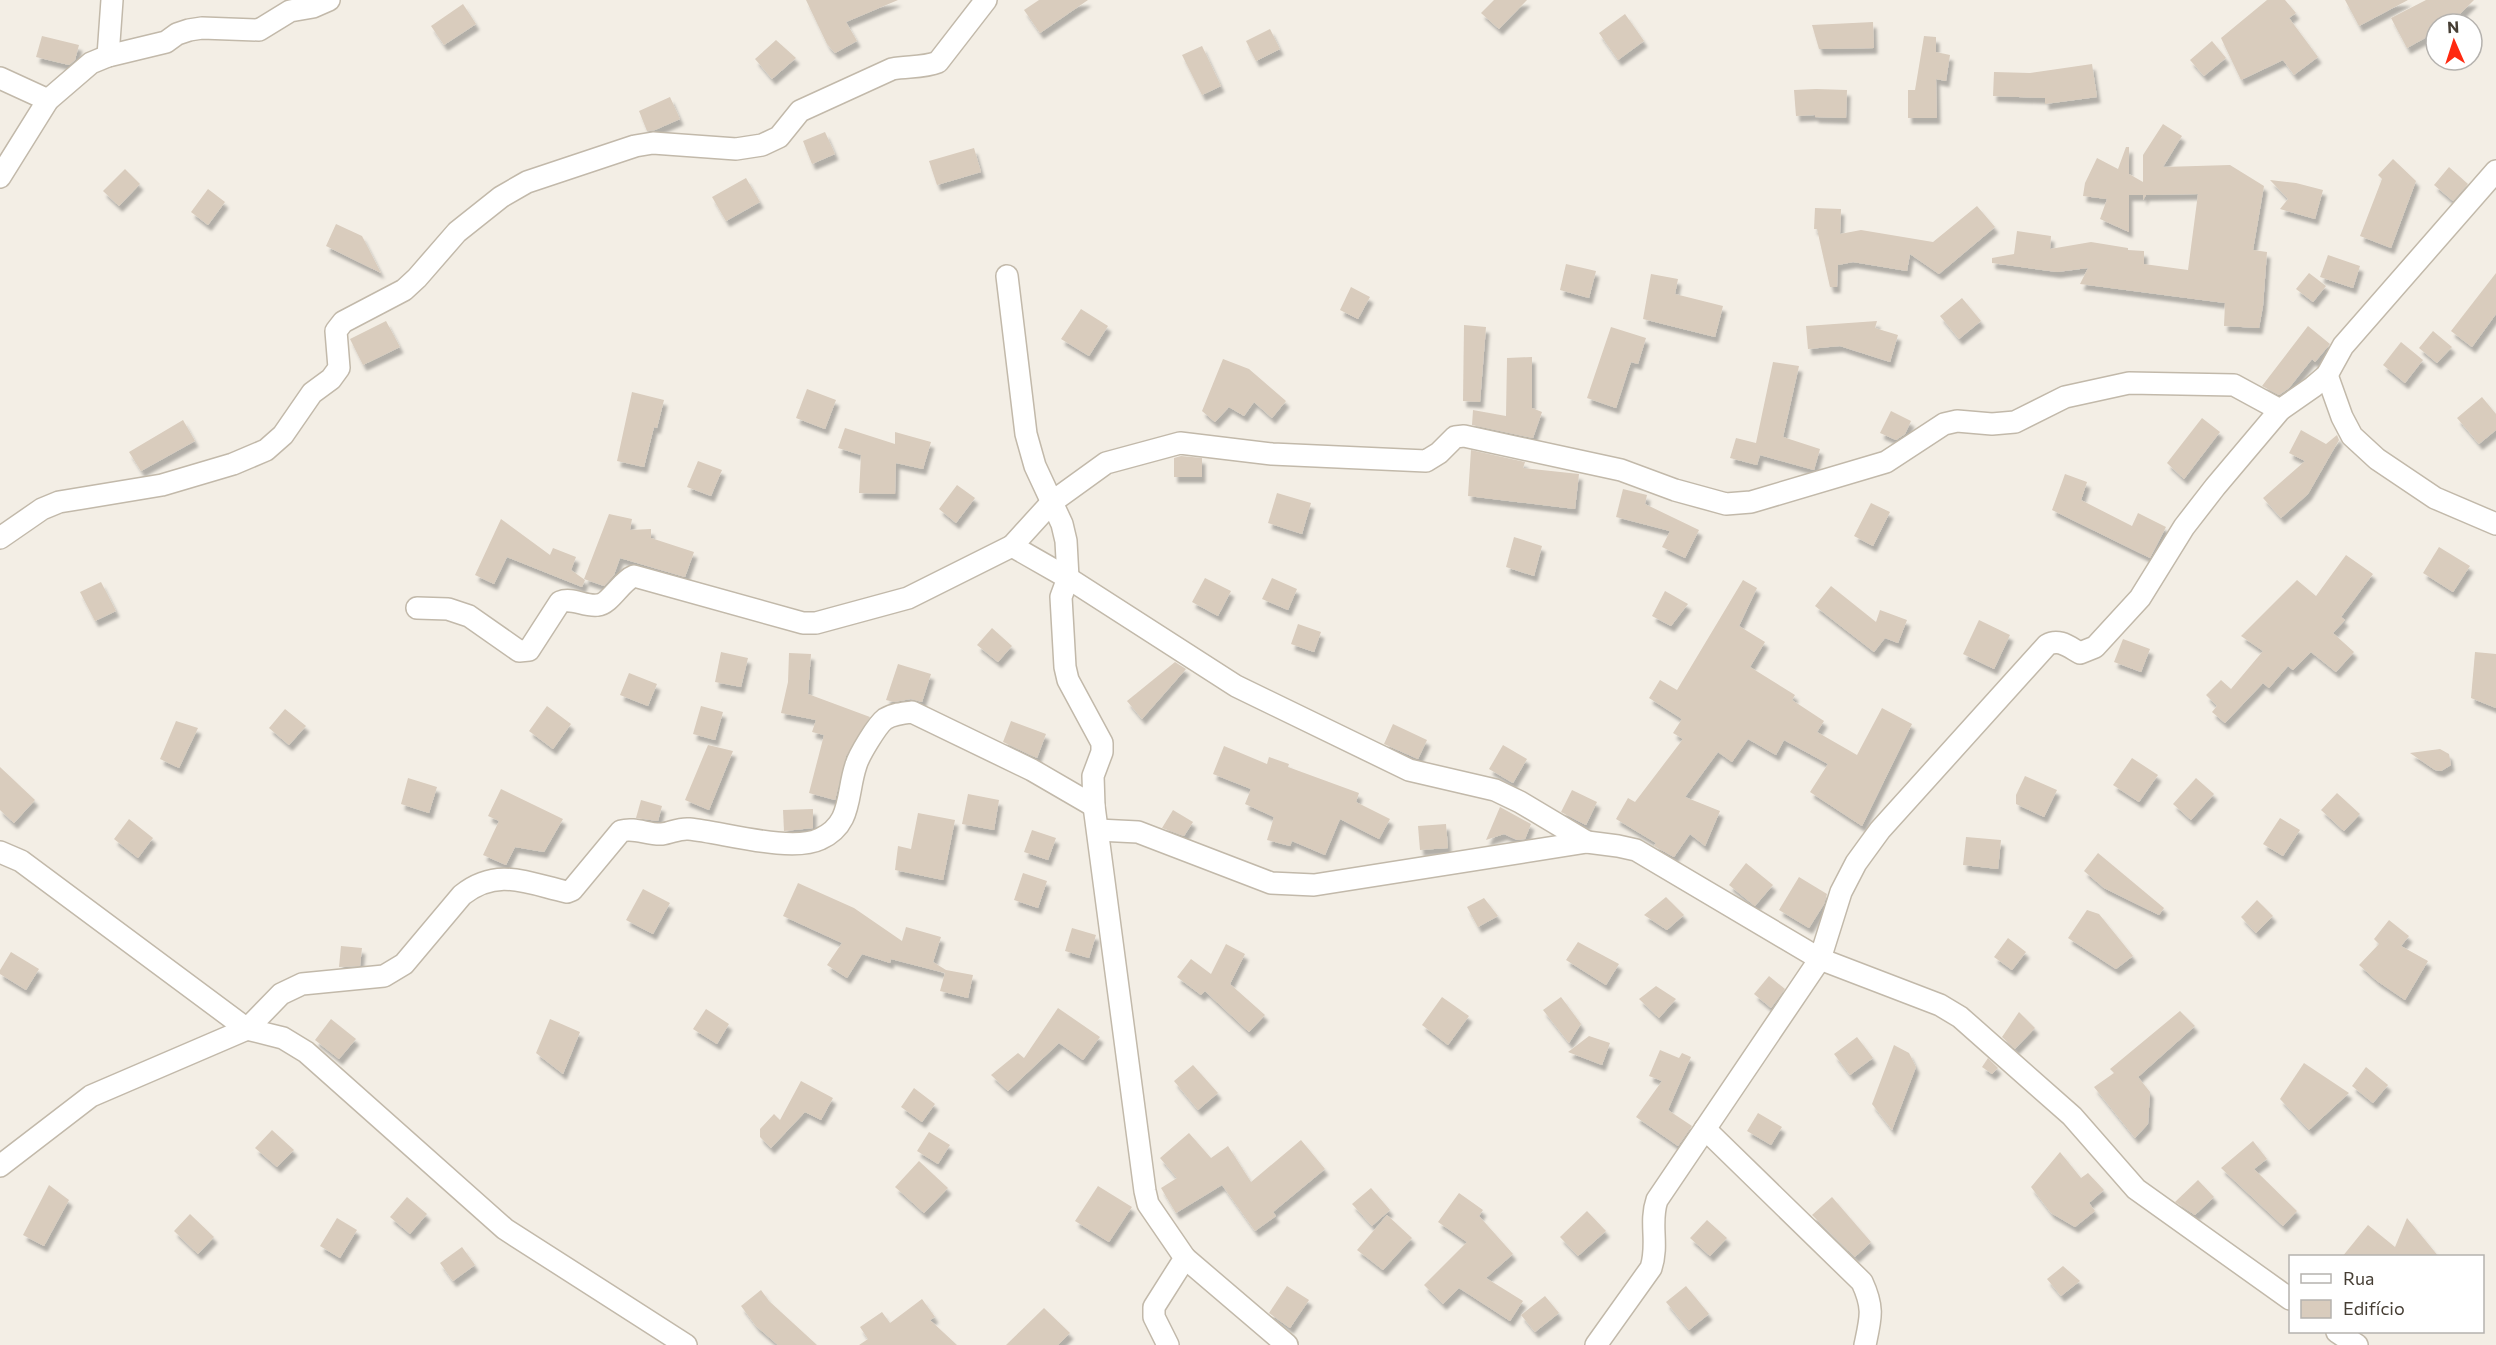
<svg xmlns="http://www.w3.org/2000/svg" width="2496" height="1345" font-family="Commissioner,sans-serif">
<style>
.building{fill:#d9ccbd;filter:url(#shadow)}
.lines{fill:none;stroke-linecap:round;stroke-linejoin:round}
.minor-casing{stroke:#c2b9aa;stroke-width:24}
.minor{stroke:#fff;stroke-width:21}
</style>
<defs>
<filter id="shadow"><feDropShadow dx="3.5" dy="6" stdDeviation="1.5" flood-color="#0004"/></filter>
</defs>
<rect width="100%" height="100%" fill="#f3eee5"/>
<g class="building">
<polygon points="806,0 898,0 846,22 857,41 835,53 827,44"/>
<polygon points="1039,0 1088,0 1040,33 1024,10"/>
<polygon points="1494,0 1527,0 1499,29 1481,13"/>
<polygon points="2267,0 2285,0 2296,13 2289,18 2318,57 2294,75 2283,60 2241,80 2221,38"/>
<polygon points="2345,0 2408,0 2359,26"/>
<polygon points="2426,0 2474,0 2450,24 2436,24 2436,32 2407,48 2391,18"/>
<polygon points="463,4 476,24 444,45 431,26"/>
<polygon points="1625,14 1644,41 1618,60 1599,33"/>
<polygon points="1873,22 1874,48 1819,49 1812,25"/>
<polygon points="1270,29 1280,49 1256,61 1246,41"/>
<polygon points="42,36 79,45 75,60 69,65 36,57"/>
<polygon points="1924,36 1936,37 1936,52 1950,55 1946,81 1936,79 1937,118 1908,118 1908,90 1915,90"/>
<polygon points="776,40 796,58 772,79 755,59"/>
<polygon points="2212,41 2226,58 2204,76 2190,60"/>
<polygon points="1202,46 1221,86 1202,95 1182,55"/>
<polygon points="2092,64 2097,97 2045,104 2045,98 1993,96 1994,72 2030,73"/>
<polygon points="1816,89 1847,90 1846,118 1815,117 1815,115 1796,116 1794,90"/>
<polygon points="670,97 680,119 655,130 647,131 639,111"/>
<polygon points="2163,124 2182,136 2163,167 2230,165 2264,186 2253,250 2267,252 2263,306 2259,328 2224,326 2225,303 2080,284 2088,268 2057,272 1992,263 1992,258 2014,254 2017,231 2051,236 2050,249 2091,242 2128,248 2128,250 2144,251 2144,264 2188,270 2198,194 2146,195 2143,200 2143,195 2129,195 2129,232 2100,219 2107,199 2083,196 2085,183 2097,158 2118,169 2126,147 2129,147 2129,174 2143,182 2143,155"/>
<polygon points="825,132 835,154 812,164 803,141"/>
<polygon points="974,148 981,172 937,185 929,161"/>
<polygon points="2393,159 2416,181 2391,248 2360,236 2382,179 2378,175"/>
<polygon points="2449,167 2468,184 2453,201 2434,185"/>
<polygon points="125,169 140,184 119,206 103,191"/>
<polygon points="746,178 760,202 726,221 712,197"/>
<polygon points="2270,180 2296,183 2323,190 2315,219 2280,209 2288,199"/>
<polygon points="208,189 225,202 208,225 191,212"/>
<polygon points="1977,206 1995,227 1939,274 1910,254 1907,271 1853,262 1838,265 1837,287 1830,287 1817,229 1814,229 1815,208 1841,209 1840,234 1861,230 1933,242"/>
<polygon points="336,224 362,236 381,273 326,246"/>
<polygon points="2328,255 2360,266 2353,288 2320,277"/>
<polygon points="1566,264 1596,271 1589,298 1560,290"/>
<polygon points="2309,273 2326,286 2313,302 2296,289"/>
<polygon points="2496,273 2496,314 2472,347 2451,331"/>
<polygon points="1651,274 1678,279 1675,294 1723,306 1715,337 1643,319"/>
<polygon points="1351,287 1370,297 1358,319 1340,310"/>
<polygon points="1962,298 1981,321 1959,339 1940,316"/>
<polygon points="1081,309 1108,326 1089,356 1061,339"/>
<polygon points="386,321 400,347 363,365 350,339"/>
<polygon points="1877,321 1875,328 1898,335 1890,362 1840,346 1808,349 1806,326"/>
<polygon points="1464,325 1486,327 1480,402 1463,401"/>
<polygon points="2308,326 2330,344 2315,362 2312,359 2289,388 2279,395 2262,386"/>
<polygon points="1611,327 1646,338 1638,364 1631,362 1616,408 1587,398"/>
<polygon points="2433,331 2452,347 2437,363 2419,348"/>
<polygon points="2401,342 2423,360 2405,383 2383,365"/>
<polygon points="1532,357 1532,408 1542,412 1533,438 1472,425 1473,410 1506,416 1507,358"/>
<polygon points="1223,359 1249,369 1286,401 1272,418 1254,402 1244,416 1229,407 1215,422 1202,411"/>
<polygon points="1773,362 1799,366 1783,437 1820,449 1814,470 1760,455 1757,465 1730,458 1736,438 1756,443"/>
<polygon points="807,389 836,400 825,429 796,418"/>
<polygon points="632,392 664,400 657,428 654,427 644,467 617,461"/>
<polygon points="2482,397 2496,414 2496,430 2479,444 2457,418"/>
<polygon points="1891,411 1911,421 1905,434 1896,440 1880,433"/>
<polygon points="2202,418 2220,432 2184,479 2167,463"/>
<polygon points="183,420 195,441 141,471 129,452"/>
<polygon points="845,428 895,444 895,432 931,442 923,469 896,463 895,494 859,493 861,455 838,448"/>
<polygon points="2301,430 2326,444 2337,435 2339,440 2308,494 2281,518 2263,498 2305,461 2289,453"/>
<polygon points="1471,450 1525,462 1523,468 1579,474 1575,509 1468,496"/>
<polygon points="1181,456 1202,458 1202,477 1174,477 1174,458"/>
<polygon points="698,461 722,470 711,496 687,487"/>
<polygon points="2065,474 2087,482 2081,500 2132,526 2138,513 2166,527 2150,558 2052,510"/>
<polygon points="957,485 975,498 956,523 939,509"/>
<polygon points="1623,489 1647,495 1645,504 1699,530 1685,558 1662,547 1670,531 1616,517"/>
<polygon points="1277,493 1311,503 1302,534 1268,523"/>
<polygon points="1871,503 1890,512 1873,546 1854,536"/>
<polygon points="609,514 632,519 630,530 651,529 651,538 694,552 685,577 620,558 614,575 604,586 584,579"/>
<polygon points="501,519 550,555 553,548 576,557 571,570 585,580 582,587 507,557 494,584 475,575"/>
<polygon points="1514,537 1542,546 1534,576 1506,567"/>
<polygon points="2439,547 2470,566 2453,592 2423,573"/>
<polygon points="2346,555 2373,574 2341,617 2345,620 2333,633 2354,652 2336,672 2311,652 2293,670 2288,666 2269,688 2263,683 2225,723 2212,712 2217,706 2206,695 2221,680 2231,689 2263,651 2241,636 2297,580 2316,596"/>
<polygon points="1205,578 1231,591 1218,616 1192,602"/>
<polygon points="1272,578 1297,589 1288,610 1262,599"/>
<polygon points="1743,580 1757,588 1739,626 1765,642 1750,667 1795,695 1792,700 1824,721 1817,732 1857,755 1882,708 1912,724 1862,826 1810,792 1828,764 1784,740 1776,755 1748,739 1732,762 1718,752 1685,797 1720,811 1705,846 1690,834 1674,857 1654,846 1656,843 1616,819 1628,798 1635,802 1683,739 1673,733 1682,719 1649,698 1660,680 1677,690"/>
<polygon points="101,582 116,611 95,621 80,592"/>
<polygon points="1831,586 1876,622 1880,610 1907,620 1898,643 1885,638 1874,652 1815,606"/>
<polygon points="1665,591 1688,604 1671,626 1652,616"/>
<polygon points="1979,620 2010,635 1994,669 1963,654"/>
<polygon points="1298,624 1321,632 1314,652 1291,644"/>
<polygon points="992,628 1012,646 998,662 977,645"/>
<polygon points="2123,639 2150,649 2141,672 2114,662"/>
<polygon points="721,652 748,658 741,687 715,682"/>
<polygon points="2475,652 2496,654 2496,708 2471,698"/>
<polygon points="789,653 811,654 808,694 870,717 846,756 835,800 809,793 824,735 812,732 816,720 781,713 788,682"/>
<polygon points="1175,662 1186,669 1142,719 1127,701"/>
<polygon points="898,664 931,674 922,702 911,699 894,702 886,700"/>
<polygon points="629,673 657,684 648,706 620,695"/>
<polygon points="547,706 571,724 553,749 529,731"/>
<polygon points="701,706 723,712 715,740 693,734"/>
<polygon points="285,709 306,726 289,745 269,728"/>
<polygon points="176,721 198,728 179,768 160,759"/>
<polygon points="1011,721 1046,734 1037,758 1003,742"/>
<polygon points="1393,724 1427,740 1418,759 1384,744"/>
<polygon points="708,745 733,751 709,810 685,800"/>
<polygon points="1503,745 1527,759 1513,783 1489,769"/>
<polygon points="1224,746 1267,764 1269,757 1289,764 1288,767 1359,793 1356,802 1390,819 1379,839 1340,819 1325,855 1292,841 1290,846 1267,840 1274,817 1245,804 1251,789 1213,774"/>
<polygon points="2440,749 2449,754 2451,765 2441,771 2435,770 2410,753"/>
<polygon points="2132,758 2158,775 2139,802 2113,785"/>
<polygon points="0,767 35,800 14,823 0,810"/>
<polygon points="2025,776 2057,790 2044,817 2016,804 2016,795"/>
<polygon points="408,778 437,787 429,813 401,804"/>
<polygon points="2196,778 2214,794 2191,820 2173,804"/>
<polygon points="501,789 563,819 544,852 515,847 506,865 483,855 499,821 488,816"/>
<polygon points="1572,790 1597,802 1586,825 1561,812"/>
<polygon points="2337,793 2360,814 2344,831 2321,810"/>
<polygon points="968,794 999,800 994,830 962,824"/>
<polygon points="641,800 662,806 658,821 636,818"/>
<polygon points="1500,807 1531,824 1525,839 1517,840 1504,834 1486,840"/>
<polygon points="813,809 813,828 784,831 783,810"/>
<polygon points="1173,810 1193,822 1184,836 1162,828"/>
<polygon points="918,813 955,820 943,880 895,870 898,846 911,849"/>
<polygon points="2280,818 2300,830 2283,856 2263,844"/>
<polygon points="129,819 153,838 138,858 114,839"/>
<polygon points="1446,824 1448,848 1420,850 1418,826"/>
<polygon points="1032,830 1056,838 1048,860 1024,852"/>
<polygon points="1966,837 2001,840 1998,869 1963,865"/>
<polygon points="2098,853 2164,908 2159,915 2104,888 2084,871"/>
<polygon points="1746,863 1773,885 1755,906 1729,885"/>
<polygon points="1023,873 1047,881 1038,908 1014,900"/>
<polygon points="1799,877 1827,894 1824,904 1809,928 1779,910"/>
<polygon points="798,883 854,908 902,941 906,927 941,937 933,962 946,970 973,975 968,998 940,991 945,973 891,959 890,963 862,954 847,978 827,965 842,943 783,916"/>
<polygon points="643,889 670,903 653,934 626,920"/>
<polygon points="1666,897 1684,915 1667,930 1644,915"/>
<polygon points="1484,898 1498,916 1478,927 1467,907"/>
<polygon points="2257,900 2273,916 2256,933 2241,917"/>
<polygon points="2087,910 2099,914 2133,956 2116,969 2068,938"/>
<polygon points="2389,920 2409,936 2401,946 2428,961 2405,1000 2377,981 2359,965 2379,944 2374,939"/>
<polygon points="1072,928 1096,935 1089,958 1065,951"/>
<polygon points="2008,938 2026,952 2012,970 1994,957"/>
<polygon points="1578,942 1619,964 1606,985 1566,960"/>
<polygon points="1226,944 1245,954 1230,984 1265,1015 1249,1032 1205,991 1201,995 1177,977 1191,959 1211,974"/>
<polygon points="341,946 362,948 360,966 339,967"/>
<polygon points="11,952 39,969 26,990 0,974 0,970"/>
<polygon points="1769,976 1785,989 1771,1008 1754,994"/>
<polygon points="1656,986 1676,999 1659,1018 1639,999"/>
<polygon points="1442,997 1469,1016 1448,1045 1422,1025"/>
<polygon points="1561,997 1581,1024 1569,1043 1543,1010"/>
<polygon points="1058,1008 1100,1037 1083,1060 1059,1043 1008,1091 991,1075 1018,1053 1024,1058"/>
<polygon points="706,1009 729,1024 717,1044 693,1029"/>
<polygon points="2180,1011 2195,1026 2138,1077 2150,1092 2148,1124 2135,1138 2094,1087 2114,1073 2110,1069"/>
<polygon points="2019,1012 2035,1028 2015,1049 2002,1037"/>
<polygon points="331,1019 356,1039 339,1059 315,1040"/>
<polygon points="550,1019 580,1032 563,1074 536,1053"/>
<polygon points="1589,1036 1610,1043 1602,1065 1568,1052"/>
<polygon points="1857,1037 1873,1058 1850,1075 1834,1054"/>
<polygon points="1894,1045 1909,1053 1916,1067 1892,1130 1872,1104"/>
<polygon points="1660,1050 1679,1058 1682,1053 1691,1057 1668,1110 1692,1126 1678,1146 1636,1117 1662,1081 1649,1076"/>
<polygon points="1988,1058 1998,1068 1992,1074 1982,1067"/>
<polygon points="2304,1063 2349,1093 2309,1130 2280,1099"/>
<polygon points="1193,1065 1218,1093 1198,1110 1174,1081"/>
<polygon points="2366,1067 2388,1085 2373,1103 2352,1086"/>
<polygon points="801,1081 833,1098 821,1120 805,1112 771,1148 760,1137 760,1129 774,1114 780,1120"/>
<polygon points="914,1088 935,1104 922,1122 901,1107"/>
<polygon points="1758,1113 1782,1127 1771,1145 1747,1131"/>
<polygon points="272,1130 294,1150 277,1167 255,1148"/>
<polygon points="929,1132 950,1145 938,1164 917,1151"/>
<polygon points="1189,1133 1211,1158 1228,1146 1251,1182 1301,1140 1325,1169 1273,1212 1276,1216 1255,1231 1222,1185 1176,1213 1161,1188 1177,1178 1160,1158"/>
<polygon points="2253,1141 2267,1159 2254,1169 2297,1211 2283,1226 2221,1168"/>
<polygon points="2060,1152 2081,1178 2088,1173 2104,1190 2089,1203 2095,1211 2075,1227 2051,1213 2031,1187"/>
<polygon points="919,1161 948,1188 924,1213 895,1187"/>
<polygon points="2198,1180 2214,1197 2195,1215 2175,1202"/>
<polygon points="49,1185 69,1200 44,1246 23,1235"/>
<polygon points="1098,1186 1132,1207 1109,1242 1075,1221"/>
<polygon points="1371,1188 1390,1210 1372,1226 1352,1204"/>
<polygon points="1459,1193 1483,1210 1479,1216 1513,1254 1486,1278 1523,1301 1510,1321 1459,1288 1443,1304 1424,1285 1467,1242 1438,1222"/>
<polygon points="407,1197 427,1214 410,1234 390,1217"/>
<polygon points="1832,1197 1871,1242 1855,1257 1812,1215"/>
<polygon points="1587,1211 1606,1231 1578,1256 1560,1237"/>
<polygon points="190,1214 214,1237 198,1254 174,1231"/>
<polygon points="1387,1215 1412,1238 1383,1270 1357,1250"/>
<polygon points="337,1218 357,1230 340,1258 320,1246"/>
<polygon points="2407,1218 2439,1257 2342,1257 2368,1225 2395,1247"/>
<polygon points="1707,1220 1727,1238 1710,1256 1690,1238"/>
<polygon points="462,1247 475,1265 453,1281 440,1263"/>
<polygon points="2063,1266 2080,1281 2061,1296 2047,1279"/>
<polygon points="1287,1286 1309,1300 1290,1328 1269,1313"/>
<polygon points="1686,1286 1709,1314 1689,1330 1666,1302"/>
<polygon points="761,1290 769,1301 817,1345 778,1345 756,1326 741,1306"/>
<polygon points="1545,1296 1559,1313 1535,1332 1521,1315"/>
<polygon points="922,1299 935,1317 930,1320 957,1345 859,1345 868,1339 860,1327 882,1312 890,1323"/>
<polygon points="1044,1308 1070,1333 1058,1345 1006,1345"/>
</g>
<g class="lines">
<defs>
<g id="minor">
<polyline points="108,56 112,0"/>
<polyline points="0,78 48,100"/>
<polyline points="0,177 48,100 91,63 108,56 166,42 177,34 189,30 202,28 259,30 290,11 313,7 329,0"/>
<polyline points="1007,276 1026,434 1035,466 1062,524 1066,541 1068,578 1061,597 1065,667 1068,680 1102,743 1102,752 1093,776 1094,806 1145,1191 1148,1204 1185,1258 1154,1307 1154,1317 1168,1345"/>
<polyline points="2327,375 2342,417 2352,436 2377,459 2435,498 2496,524"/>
<path d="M0,538L42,509L59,502L162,485L233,464L266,450L283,435L312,393L331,379L339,368L336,331L343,322L404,290L417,278L457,232L501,197L527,182L635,146L653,143L736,149L762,145L779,137L800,111L892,69C908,66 923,68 938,62L986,0"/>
<polyline points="1012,546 1068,578 1236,686 1409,770 1495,790 1520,802 1587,842"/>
<path d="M417,608L448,609L469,616L519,651L529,650L560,602C572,597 585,607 598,605C610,604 621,581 634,576L803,623H816L908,598L1012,546L1052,502L1106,463L1180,443L1272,454L1426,461L1439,453L1455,437L1464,436L1621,470L1675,490L1726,504L1751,502L1886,462L1944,424L1957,421L1992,424L2015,422L2065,397L2129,383L2234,385L2280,410"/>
<polyline points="1098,830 1138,832 1271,883 1314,885 1587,842 1618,846 1636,850 1820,959 1940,1005 1960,1017 2072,1116 2136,1189 2290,1299"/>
<polyline points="0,852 21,861 247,1029 283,1038 306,1052 505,1229 686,1345"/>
<path d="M1705,1129L1862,1282C1874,1308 1871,1317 1865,1345"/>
<path d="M0,1166L91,1096L247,1029L281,994L302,984L384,976L404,964L462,895C497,867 527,883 567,892L572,890L621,831C635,827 648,835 662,834C671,833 679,828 689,829C722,832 791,853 820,839C853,824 846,794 856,765C859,755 877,725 885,719C893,714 903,713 912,712L1032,770L1094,806"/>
<polyline points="1185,1258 1287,1345"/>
<polyline points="2337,1332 2357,1345"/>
<path d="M1596,1345L1651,1268C1659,1244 1649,1223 1657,1200L1820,959L1841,892L1856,863L1880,830L2047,645C2059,638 2069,647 2080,653L2095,647L2140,598L2184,527L2215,487L2280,410L2313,387L2327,375L2343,346L2496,171"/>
</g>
</defs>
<use href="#minor" class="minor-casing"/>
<use href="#minor" class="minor"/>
</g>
<rect x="2289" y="1255" width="195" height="78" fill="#ffffff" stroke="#b5b2ae" stroke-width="1.5"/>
<rect x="2301" y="1274" width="30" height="9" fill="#ffffff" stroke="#b5b2ae" stroke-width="1.5"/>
<text x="2343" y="1285" font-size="18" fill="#463e34">Rua</text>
<rect x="2301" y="1300" width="30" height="18" fill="#d9ccbd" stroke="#b5b2ae" stroke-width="1.5"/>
<text x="2343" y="1315" font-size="18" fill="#463e34">Edifício</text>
<g transform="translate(2454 42) rotate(357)"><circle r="28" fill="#ffffff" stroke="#b5b2ae" stroke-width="1.5"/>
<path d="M0-4.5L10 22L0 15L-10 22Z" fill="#ff2910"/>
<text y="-9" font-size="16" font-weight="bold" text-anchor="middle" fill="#463e34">N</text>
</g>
</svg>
